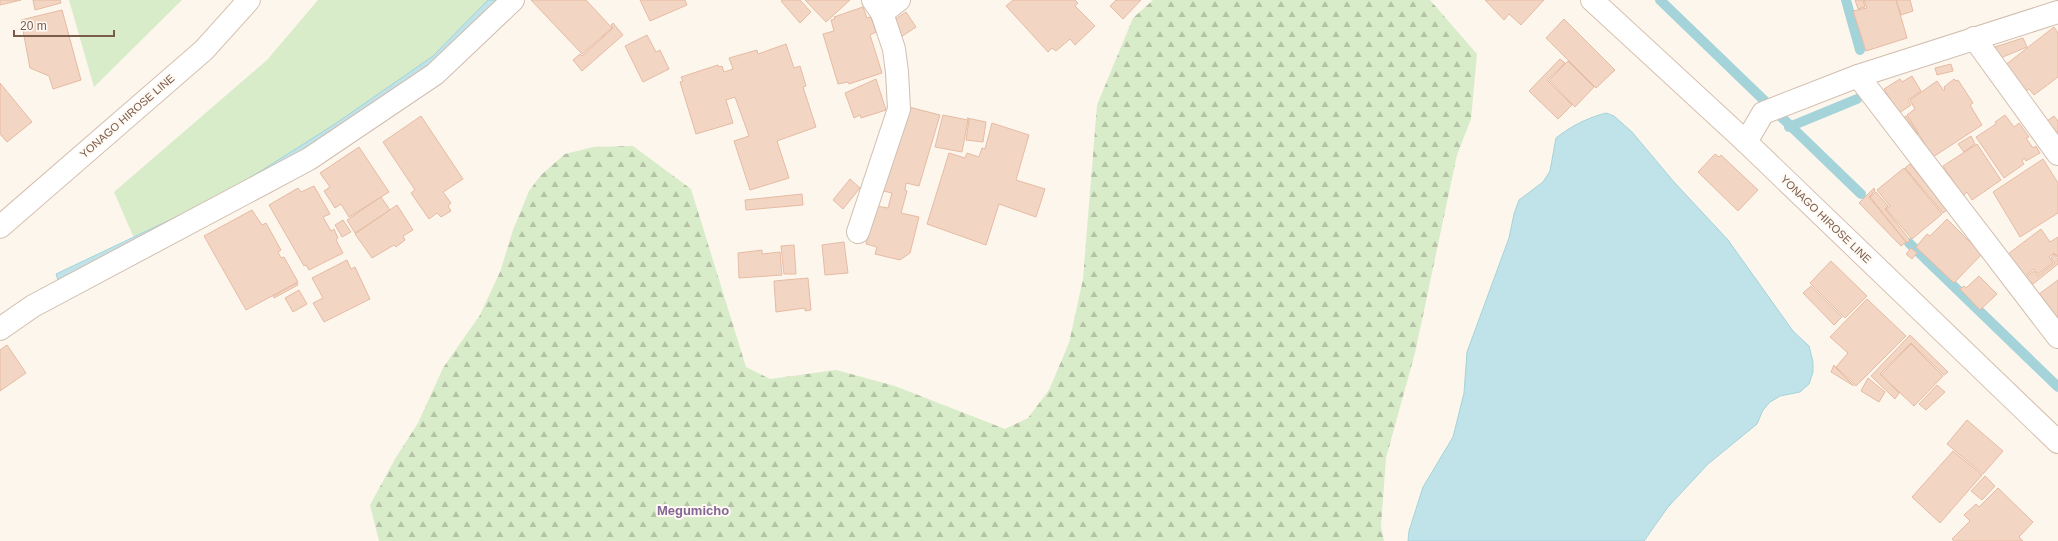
<svg xmlns="http://www.w3.org/2000/svg" width="2058" height="541" font-family="Arial,sans-serif">
<style>
.grass{fill:#d8ecc9}
.forest{fill:url(#forest-firs)}
.water{fill:#bfe3e8;stroke:#a5d3da}
.lines{fill:none;stroke-linecap:round;stroke-linejoin:round}
.stream{stroke:#a5d3da;stroke-width:10}
.building{fill:#f3d5c3;stroke:#e6bba3}
.minor-casing{stroke:#d1beb0;stroke-width:24}
.secondary-casing{stroke:#d6c0b0;stroke-width:24}
.minor{stroke:#fff;stroke-width:22}
.secondary{stroke:#fff;stroke-width:22}
.labels{text-anchor:middle;dominant-baseline:central;stroke-width:4;stroke-linejoin:round;paint-order:stroke}
.street-label{font-size:11px;fill:#7a5c4d;stroke:#fffaf3}
.quarter-label{font-size:13px;font-weight:bold;fill:#846695;stroke:#fffaf3}
</style>
<defs>
<pattern id="forest-firs" width="22" height="20" patternUnits="userSpaceOnUse"><rect width="22" height="20" fill="#d8ecc9"/><path d="M5 1l3.5 6h-7zM16 11l3.5 6h-7z" fill="#b4c2a5"/></pattern>
</defs>
<rect width="100%" height="100%" fill="#fdf6ec"/>
<g class="grass">
<polygon points="69,0 182,0 94,87"/>
<polygon points="318,0 497,0 444,54 402,87 137,245 114,192 267,60"/>
</g>
<polygon class="forest" points="1153,0 1430,0 1477,54 1471,119 1457,155 1415,353 1386,458 1381,526 1384,541 379,541 370,505 395,459 418,423 443,368 480,315 500,272 513,230 529,191 541,175 565,154 593,147 633,146 691,189 746,367 770,379 836,370 895,386 1005,429 1028,418 1049,390 1069,343 1083,279 1097,105 1133,18"/>
<g class="water">
<polygon points="488,0 496,0 436,60 335,130 230,197 58,280 56,274 220,196 264,169 335,124 433,56"/>
<path d="M1606,113L1614,116L1632,132L1674,182L1728,240L1793,331L1809,346L1813,362V372L1809,384L1800,392L1780,396L1770,402L1763,410L1757,424L1708,464L1668,507L1644,541H1408L1409,531L1423,487L1453,437L1464,393L1467,352L1509,238L1514,214L1519,200L1543,182L1550,171L1556,138C1571,126 1587,118 1606,113Z"/>
</g>
<g class="lines">
<g class="stream">
<polyline points="1660,0 1861,194"/>
<polyline points="1846,0 1860,50"/>
<polyline points="1789,127 1857,99"/>
<polyline points="1909,243 2058,387"/>
</g>
</g>
<g class="building">
<polygon points="0,0 21,0 0,5"/>
<polygon points="33,0 60,0 61,3 35,10"/>
<polygon points="531,0 586,0 612,28 582,54"/>
<polygon points="640,0 685,0 687,5 650,21"/>
<polygon points="783,0 800,0 811,12 800,23 781,1"/>
<polygon points="805,0 850,0 826,22"/>
<polygon points="1013,0 1075,0 1078,3 1075,6 1095,26 1075,45 1070,39 1056,51 1052,48 1048,52 1006,6"/>
<polygon points="1116,0 1141,0 1123,19 1110,6"/>
<polygon points="1485,0 1544,0 1521,25 1509,14 1504,20"/>
<polygon points="1855,0 1863,0 1865,7 1858,9"/>
<polygon points="1864,0 1896,0 1907,38 1866,51 1853,11 1867,8"/>
<polygon points="1896,0 1910,0 1913,11 1901,15"/>
<polygon points="863,7 867,18 871,17 876,32 870,35 882,73 849,84 848,82 838,84 823,34 834,31 831,20 835,19 834,17"/>
<polygon points="62,10 81,80 53,89 49,76 30,68 21,20"/>
<polygon points="906,12 916,27 901,37 891,22"/>
<polygon points="1564,19 1615,70 1596,88 1546,38"/>
<polygon points="613,23 623,35 582,71 573,60 580,54 582,56 613,28 611,25"/>
<polygon points="2054,27 2058,33 2058,77 2034,95 2029,89 2024,92 2004,66"/>
<polygon points="647,35 656,52 660,50 669,69 643,82 625,46"/>
<polygon points="2023,38 2027,47 1998,59 1993,52 1995,47"/>
<polygon points="786,44 794,68 800,66 806,86 803,87 816,127 777,141 789,178 750,190 734,141 749,136 735,97 726,100 733,123 696,134 680,82 683,81 681,77 718,65 719,67 722,66 724,72 733,69 729,58 757,50 758,54"/>
<polygon points="1560,59 1565,63 1547,80 1572,105 1558,119 1529,91"/>
<polygon points="1568,61 1594,87 1575,107 1549,80"/>
<polygon points="1951,64 1953,71 1937,75 1935,68"/>
<polygon points="1912,76 1921,91 1908,100 1911,105 1899,113 1884,89 1900,79 1902,82"/>
<polygon points="876,79 886,110 861,118 860,115 854,118 845,93"/>
<polygon points="1954,79 1956,81 1958,80 1973,103 1970,105 1982,125 1933,157 1907,115 1915,109 1910,100 1937,81 1944,91 1945,90 1944,87"/>
<polygon points="0,83 32,122 7,142 0,134"/>
<polygon points="905,106 940,115 919,186 906,183 905,190 907,191 901,213 919,217 910,253 900,260 875,254 877,247 866,244 876,206 888,208 892,193 879,190"/>
<polygon points="943,115 968,120 962,152 935,147"/>
<polygon points="2005,115 2014,127 2019,123 2029,137 2026,138 2033,148 2036,146 2040,153 2026,161 2024,158 2022,161 2024,164 2004,178 1976,137 1996,124 1995,122"/>
<polygon points="421,116 463,179 443,192 451,203 448,206 451,211 441,217 437,213 429,219 411,193 415,190 383,142"/>
<polygon points="1906,116 1918,134 1916,136 1903,118"/>
<polygon points="2054,116 2058,121 2058,136 2047,121"/>
<polygon points="967,118 986,122 983,142 966,140 969,120"/>
<polygon points="992,123 1029,135 1016,180 1045,189 1036,217 999,204 986,245 927,224 949,153 965,158 967,153 979,157 982,148 985,149"/>
<polygon points="1971,136 1975,144 1964,152 1958,144"/>
<polygon points="1977,144 2001,180 1972,200 1967,192 1963,196 1943,166"/>
<polygon points="359,147 389,192 349,217 341,204 335,208 324,191 330,187 320,173"/>
<polygon points="1715,154 1719,157 1721,155 1758,190 1738,211 1698,172"/>
<polygon points="2043,159 2058,183 2058,213 2020,237 1993,192"/>
<polygon points="1910,164 1947,210 1943,213 1905,168"/>
<polygon points="1904,168 1942,214 1912,239 1886,209 1890,206 1877,190"/>
<polygon points="850,179 860,188 843,209 833,200"/>
<polygon points="314,186 330,214 323,217 331,231 334,229 338,238 336,240 343,253 309,270 306,265 304,266 269,205 298,188 301,192"/>
<polygon points="1874,188 1875,191 1869,197 1906,242 1901,246 1859,203"/>
<polygon points="1876,192 1888,206 1885,209 1910,240 1907,243 1870,197"/>
<polygon points="802,194 803,205 746,210 745,200"/>
<polygon points="381,197 390,210 355,233 347,220"/>
<polygon points="397,205 413,230 403,236 405,240 396,247 394,245 372,258 355,234"/>
<polygon points="252,210 262,225 266,223 281,250 278,252 281,258 284,257 298,282 246,310 204,236"/>
<polygon points="1947,219 1982,254 1954,283 1916,247 1927,234 1930,236"/>
<polygon points="343,220 351,232 342,237 335,225"/>
<polygon points="2041,229 2050,242 2058,237 2058,257 2054,253 2049,257 2053,263 2038,274 2034,269 2025,276 2008,254"/>
<polygon points="844,242 848,273 825,275 822,245"/>
<polygon points="794,245 796,274 784,274 781,246"/>
<polygon points="1911,248 1917,253 1912,259 1906,254"/>
<polygon points="762,250 762,254 780,252 782,275 739,278 738,253"/>
<polygon points="2054,254 2058,259 2058,264 2033,284 2026,277 2034,271 2038,276 2055,263 2051,258"/>
<polygon points="347,260 351,269 355,267 370,299 324,322 313,303 323,298 312,278"/>
<polygon points="1831,261 1867,296 1845,318 1810,283"/>
<polygon points="1979,276 1997,294 1980,310 1960,289 1964,286 1966,288"/>
<polygon points="808,278 811,310 805,311 805,308 776,312 774,281"/>
<polygon points="2058,280 2058,320 2039,294"/>
<polygon points="297,283 298,285 274,298 273,296"/>
<polygon points="1811,286 1842,317 1834,325 1803,293"/>
<polygon points="299,290 307,304 293,312 285,298"/>
<polygon points="1867,299 1906,336 1856,386 1836,367 1848,353 1830,337"/>
<polygon points="1910,335 1948,372 1944,375 1911,343 1880,374 1899,393 1895,399 1871,376"/>
<polygon points="1911,344 1943,376 1914,406 1881,375"/>
<polygon points="7,345 26,373 0,391 0,350"/>
<polygon points="1834,365 1835,367 1854,386 1831,372"/>
<polygon points="1868,378 1885,392 1879,402 1861,391"/>
<polygon points="1937,385 1945,392 1926,410 1919,404"/>
<polygon points="1967,420 2003,451 1983,474 1947,444"/>
<polygon points="1953,451 1982,475 1940,523 1912,497"/>
<polygon points="1985,476 1995,486 1982,500 1971,491"/>
<polygon points="1998,488 2033,522 2019,537 2023,541 1954,541 1952,539 1970,521 1964,515 1976,504 1979,507"/>
</g>
<g class="lines">
<defs>
<g id="minor">
<polyline points="882,13 899,0"/>
<polyline points="1974,38 2058,154"/>
<polyline points="1858,76 2058,337"/>
<polyline points="1746,142 1763,113 1858,76 2058,12"/>
<polyline points="858,232 899,109 897,72 894,49 882,13 873,0"/>
<polyline points="0,329 33,306 309,159 435,74 513,0"/>
</g>
<g id="secondary">
<polyline points="1592,0 1746,142 2058,442"/>
<polyline points="0,227 204,50 249,0"/>
</g>
</defs>
<use href="#minor" class="minor-casing"/>
<use href="#secondary" class="secondary-casing"/>
<use href="#minor" class="minor"/>
<use href="#secondary" class="secondary"/>
</g>
<g class="labels">
<g class="street-label">
<text transform="translate(127 116) rotate(-41)">YONAGO HIROSE LINE</text>
<text transform="translate(1826 219) rotate(44)">YONAGO HIROSE LINE</text>
</g>
<g class="quarter-label">
<text x="693" y="510">Megumicho</text>
</g>
</g>
<path d="M14 30v6h100v-6" fill="none" stroke="#7a5c4d" stroke-width="2"/>
<text x="20" y="30" font-size="12" fill="#7a5c4d" stroke="#fffaf3" stroke-width="3" paint-order="stroke">20 m</text>
</svg>
